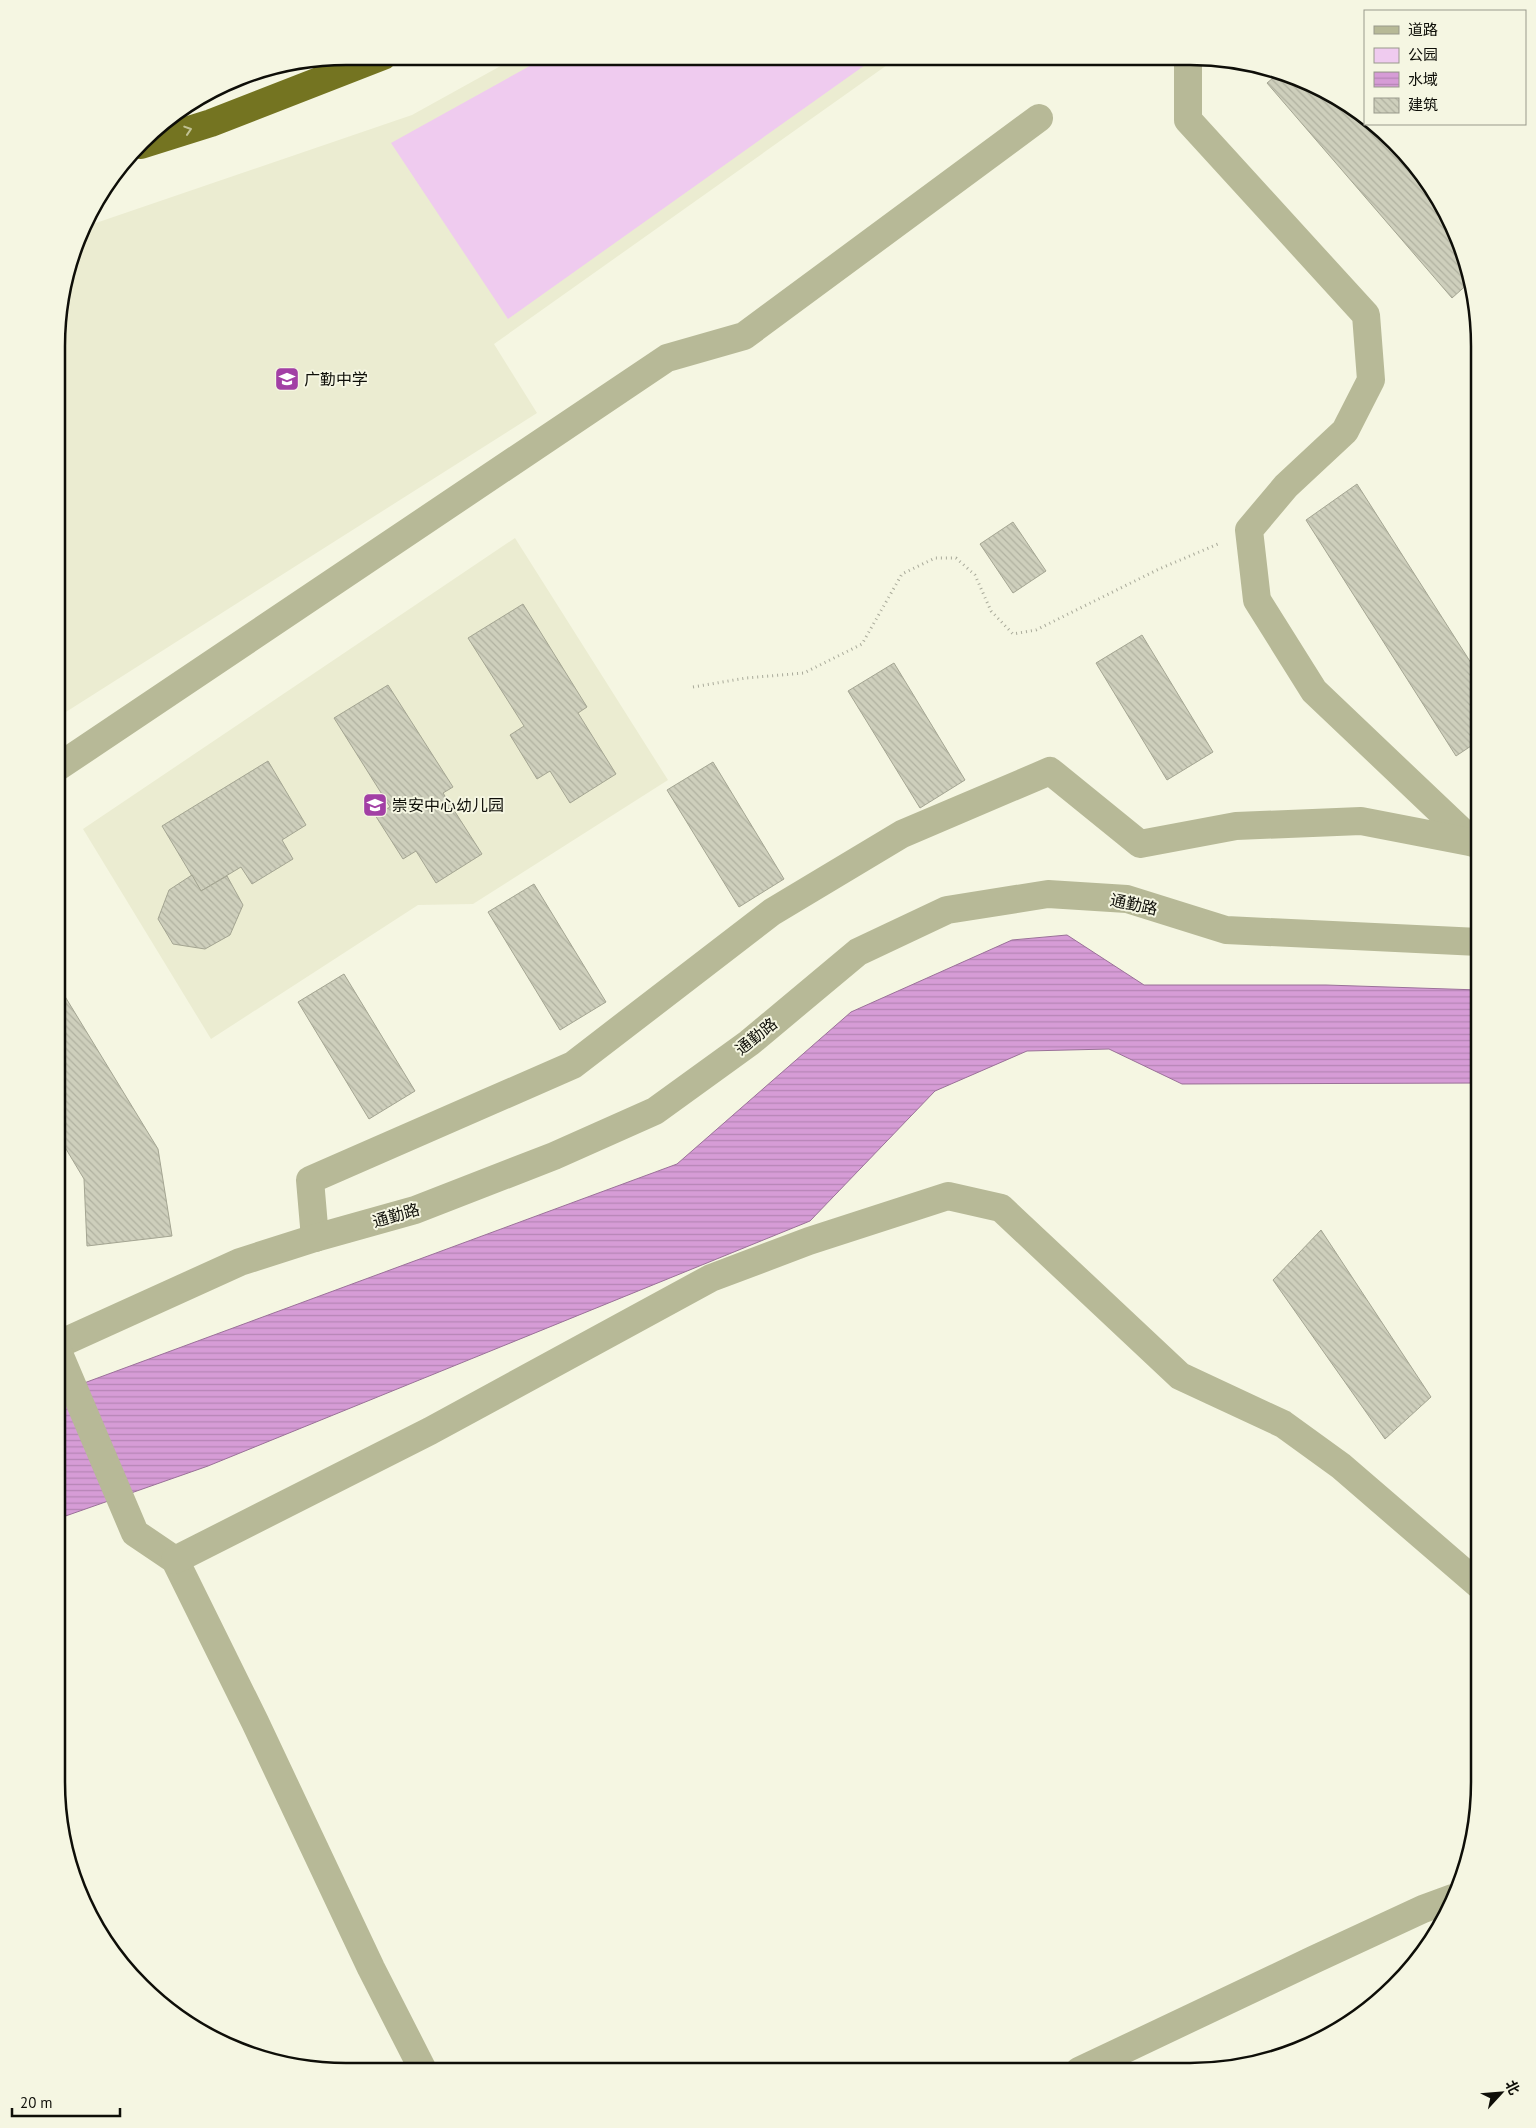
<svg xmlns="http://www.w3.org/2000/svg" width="1536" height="2128" font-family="'PT Sans','Noto Sans SC',sans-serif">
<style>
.built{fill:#ebecd1}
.green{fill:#efcbef}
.water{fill:url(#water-rules);stroke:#9a7198}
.building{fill:url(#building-back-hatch);stroke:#a4a592}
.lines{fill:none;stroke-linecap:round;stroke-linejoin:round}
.path{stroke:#a9aa9a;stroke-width:3;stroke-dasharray:1 4;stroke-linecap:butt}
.street{stroke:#b7b997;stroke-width:28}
.highway{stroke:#747421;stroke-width:28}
.oneway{stroke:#c1c295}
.labels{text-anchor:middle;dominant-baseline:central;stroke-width:4;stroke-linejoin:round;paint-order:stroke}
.poi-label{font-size:16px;fill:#0e0e08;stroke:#f5f6e2;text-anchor:start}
.street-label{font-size:16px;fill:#0e0e08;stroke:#f5f6e2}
.rim{fill:none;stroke:#0e0e08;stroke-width:2.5}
</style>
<defs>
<pattern id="water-rules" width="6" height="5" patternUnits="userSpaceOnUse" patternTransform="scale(1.25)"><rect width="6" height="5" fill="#d69cd6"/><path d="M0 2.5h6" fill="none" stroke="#b685b6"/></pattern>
<pattern id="building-back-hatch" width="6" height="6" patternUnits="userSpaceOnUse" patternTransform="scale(1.25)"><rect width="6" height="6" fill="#cecfbc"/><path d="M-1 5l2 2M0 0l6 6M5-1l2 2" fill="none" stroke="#b0b1a0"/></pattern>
</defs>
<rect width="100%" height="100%" fill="#f5f6e2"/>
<g class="built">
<polygon points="517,57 897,58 494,344 537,413 58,717 59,308 87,226 412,115"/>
<polygon points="515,538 668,780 473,904 418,905 211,1039 83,829"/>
</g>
<polygon class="green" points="546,57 875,58 508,319 391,143"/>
<polygon class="water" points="1067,935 1144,985 1326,985 1479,990 1479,1083 1182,1084 1109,1049 1027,1051 935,1091 810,1221 208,1466 57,1519 57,1393 677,1164 851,1012 1012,940"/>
<g class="building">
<polygon points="1279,73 1301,78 1365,115 1365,124 1374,124 1408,155 1450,218 1471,281 1452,298 1267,83"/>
<polygon points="1357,484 1480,677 1480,740 1456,756 1306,520"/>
<polygon points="1013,522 1046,571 1013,593 980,544"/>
<polygon points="523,604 587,707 578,713 616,774 570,803 550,771 537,779 510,735 524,726 468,638"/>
<polygon points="1142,635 1213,752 1167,780 1096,663"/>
<polygon points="894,663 965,780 920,808 848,691"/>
<polygon points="388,685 453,787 443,793 482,854 436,883 416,851 403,859 375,815 390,807 334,718"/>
<polygon points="268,761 306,825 282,840 293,859 252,884 241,867 201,891 162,826"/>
<polygon points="713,762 784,879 739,907 667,790"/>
<polygon points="192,875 201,891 227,876 243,905 230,935 205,949 173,944 158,919 169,890"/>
<polygon points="534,884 606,1002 560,1030 488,912"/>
<polygon points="344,974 415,1091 369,1119 298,1002"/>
<polygon points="58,985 158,1149 172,1236 87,1246 84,1179 57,1134"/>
<polygon points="1321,1230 1431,1397 1385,1439 1273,1280"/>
</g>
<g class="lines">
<polyline class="path" points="693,687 746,678 804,673 862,644 902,574 935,558 956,558 975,575 991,611 1013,634 1036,630 1159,569 1218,544"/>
<g class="street">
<polyline points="1188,59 1188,120 1366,315 1371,380 1345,431 1286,486 1249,530 1257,600 1314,691 1474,843"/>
<polyline points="58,767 667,358 744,336 1039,118"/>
<polyline points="315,1238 310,1180 573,1065 772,912 902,834 1050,771 1140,844 1236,826 1361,821 1480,844"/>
<polyline points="57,1345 240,1262 315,1238 415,1210 554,1156 655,1111 749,1043 858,952 947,910 1048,894 1127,899 1226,930 1479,942"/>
<polyline points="57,1349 135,1533 175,1560 255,1722 371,1968 423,2070"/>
<polyline points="175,1560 430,1431 711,1278 809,1241 948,1196 1001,1208 1180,1376 1283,1424 1341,1466 1479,1585"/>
<polyline points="1079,2071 1313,1960 1423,1909 1453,1898"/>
</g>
<polyline class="highway" points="141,145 211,123 383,56"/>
</g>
<defs><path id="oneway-chevron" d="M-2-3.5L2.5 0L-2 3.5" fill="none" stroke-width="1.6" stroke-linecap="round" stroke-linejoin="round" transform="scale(1.25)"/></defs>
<use class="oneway" href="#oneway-chevron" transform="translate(188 130) rotate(-18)"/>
<defs>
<symbol id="school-square" viewBox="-11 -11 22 22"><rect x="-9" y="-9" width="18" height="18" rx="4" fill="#a23fa5" stroke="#f5f6e2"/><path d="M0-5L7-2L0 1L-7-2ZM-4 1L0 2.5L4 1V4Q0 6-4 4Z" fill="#fff"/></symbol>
</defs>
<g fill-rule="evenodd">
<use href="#school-square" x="273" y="365" width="28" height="28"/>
<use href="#school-square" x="361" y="791" width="28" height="28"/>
</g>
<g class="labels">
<g class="poi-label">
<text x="304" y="379">广勤中学</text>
<text x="392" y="805">崇安中心幼儿园</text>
</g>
<g class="street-label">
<text transform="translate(1134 904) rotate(12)">通勤路</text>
<text transform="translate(756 1036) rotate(-39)">通勤路</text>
<text transform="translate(396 1215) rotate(-16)">通勤路</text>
</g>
</g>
<path d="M0 0H1536V2128H0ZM346 65H1190A281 281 0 0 1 1471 346V1782A281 281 0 0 1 1190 2063H346A281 281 0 0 1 65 1782V346A281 281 0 0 1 346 65Z" fill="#f5f6e2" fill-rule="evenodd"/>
<path class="rim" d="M346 65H1190A281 281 0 0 1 1471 346V1782A281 281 0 0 1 1190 2063H346A281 281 0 0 1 65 1782V346A281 281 0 0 1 346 65Z"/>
<rect x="1364" y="10" width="162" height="115" fill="#f5f6e2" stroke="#99998b"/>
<rect x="1374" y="26" width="25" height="8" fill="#b7b997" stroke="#99998b"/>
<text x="1408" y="35" font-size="15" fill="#0e0e08">道路</text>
<rect x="1374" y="48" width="25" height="15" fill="#efcbef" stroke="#99998b"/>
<text x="1408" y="60" font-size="15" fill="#0e0e08">公园</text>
<rect x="1374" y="72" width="25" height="15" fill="url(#water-rules)" stroke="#99998b"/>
<text x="1408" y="85" font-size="15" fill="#0e0e08">水域</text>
<rect x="1374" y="98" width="25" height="15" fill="url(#building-back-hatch)" stroke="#99998b"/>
<text x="1408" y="110" font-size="15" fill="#0e0e08">建筑</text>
<g transform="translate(1501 2093) rotate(64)" stroke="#f5f6e2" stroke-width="4" paint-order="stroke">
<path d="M0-4L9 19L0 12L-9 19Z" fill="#0e0e08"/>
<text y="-8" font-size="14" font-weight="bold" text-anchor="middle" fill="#0e0e08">北</text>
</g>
<path d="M12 2108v8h108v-8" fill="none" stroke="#0e0e08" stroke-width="2.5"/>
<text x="20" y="2108" font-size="15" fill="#0e0e08" stroke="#f5f6e2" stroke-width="4" paint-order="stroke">20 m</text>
</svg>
